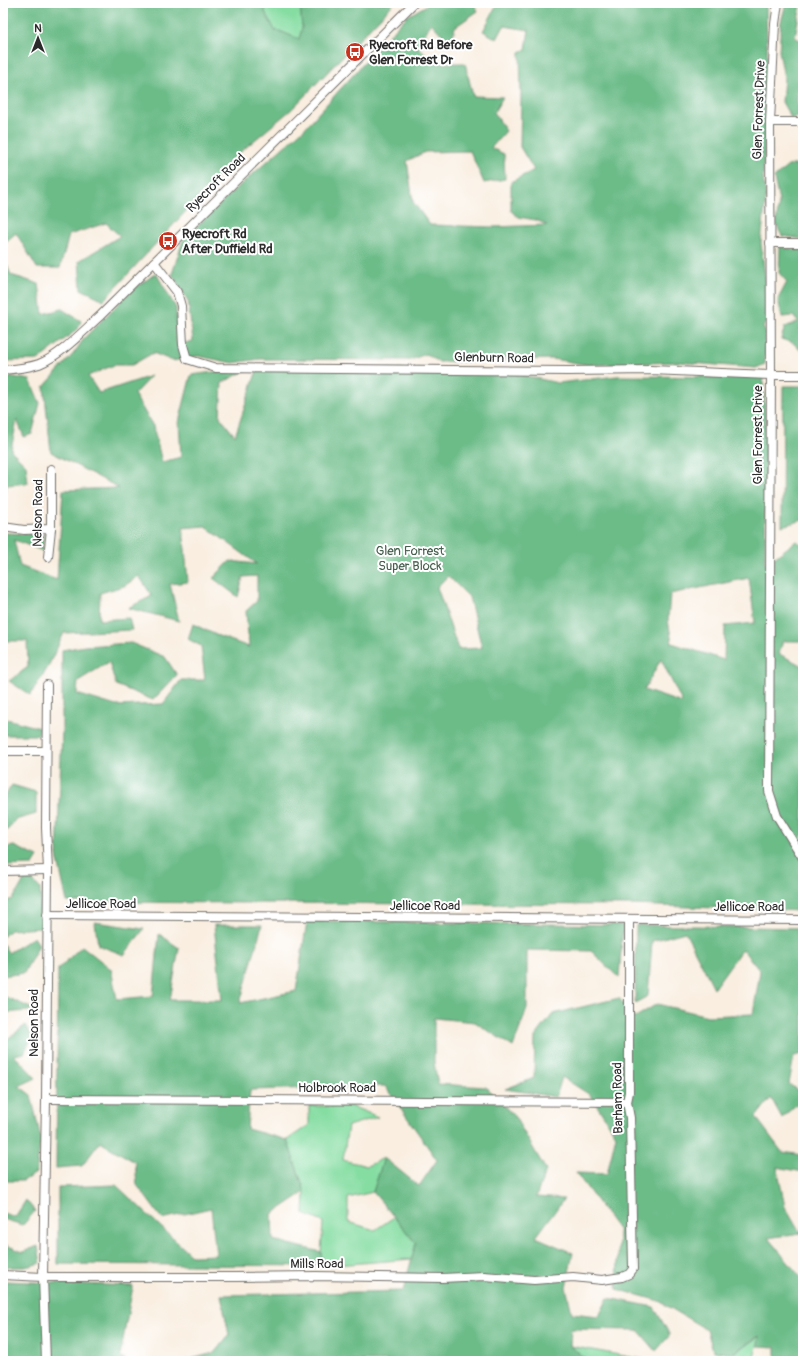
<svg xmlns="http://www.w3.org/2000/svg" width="806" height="1364" font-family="Pangolin,sans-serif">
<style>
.green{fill:#85dda2;stroke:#588466}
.forest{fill:#6cbc88;stroke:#4c745a;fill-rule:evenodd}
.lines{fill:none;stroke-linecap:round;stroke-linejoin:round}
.minor-casing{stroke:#736f6a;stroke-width:10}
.minor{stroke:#fff;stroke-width:8}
.labels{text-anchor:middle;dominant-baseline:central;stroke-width:4;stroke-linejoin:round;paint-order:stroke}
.poi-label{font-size:13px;font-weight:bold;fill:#2b2b2b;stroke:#fff;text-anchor:start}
.street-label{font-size:13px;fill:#2b2b2b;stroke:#fff}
.park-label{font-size:13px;fill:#46604f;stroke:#fff}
</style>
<rect width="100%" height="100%" fill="#fff"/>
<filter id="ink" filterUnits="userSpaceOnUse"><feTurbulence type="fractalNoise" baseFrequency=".025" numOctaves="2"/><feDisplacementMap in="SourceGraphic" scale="8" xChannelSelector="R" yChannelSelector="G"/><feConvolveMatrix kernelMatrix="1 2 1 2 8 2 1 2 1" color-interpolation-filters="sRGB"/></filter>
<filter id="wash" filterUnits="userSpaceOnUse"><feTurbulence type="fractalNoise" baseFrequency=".012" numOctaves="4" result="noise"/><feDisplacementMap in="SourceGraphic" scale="16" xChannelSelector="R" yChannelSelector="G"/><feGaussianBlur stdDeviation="0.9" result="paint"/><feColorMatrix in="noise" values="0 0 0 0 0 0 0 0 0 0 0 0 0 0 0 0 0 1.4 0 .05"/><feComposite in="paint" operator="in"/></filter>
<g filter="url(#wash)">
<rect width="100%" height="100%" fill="#f9eee0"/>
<g class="green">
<polygon points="266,3 300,3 302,29 299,39 277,30 276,32 265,12"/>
<polygon points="309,1106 351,1106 378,1117 348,1126 343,1160 367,1166 384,1158 373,1192 348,1198 348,1222 375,1230 394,1217 416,1243 412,1259 323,1266 321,1252 323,1222 304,1214 305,1192 287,1140 309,1125"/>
<polygon points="760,1336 753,1361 731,1361 735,1352"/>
<polygon points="570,1346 653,1361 588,1361"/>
</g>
<g class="forest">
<polygon points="3,3 266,3 265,12 276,32 277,30 299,39 302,28 300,3 394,3 292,109 232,159 187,210 104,300 81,289 79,261 120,236 106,223 69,235 60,268 37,268 16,233 3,244"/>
<path d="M430,3H474L478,11L455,27L451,44L431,23L418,47L435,63H465L473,96L503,97L494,112L506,131L491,148L504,154L505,179L484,183L470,151L425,152L407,161L413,202L430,225L493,227L547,225L536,220L518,217L511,211V182L534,170L520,147L521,95L520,52L526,49L529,30L504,26L497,39L483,31L498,3H764L766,4L768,81L763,177L766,197L761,243L770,319L763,327L766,333L765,364L756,368L678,362L589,365L552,359L439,362L426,354L410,360L260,359L233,363L198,356L173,361L153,353L132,365H114L88,376L99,393L151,376L134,394L153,426L162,462L181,457L179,422L191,375L252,367L222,383L220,417L235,436L258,367L504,371L558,383L617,376L763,377L766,431L765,565L796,541L803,545V641H783L779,654L803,666V835L801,836L803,842V911L631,905L67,902L57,856L62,731V650L85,646L131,643L165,657L177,675L153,700L116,685L109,662L78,681L77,694L116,706L163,704L181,680H205L201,646L188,639L193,624L216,635L249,647L246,611L257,601V576L243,577L238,597L213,578L230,561L257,564L205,526L183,528L188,582L170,584L179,621L128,608L152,596L139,576L124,586L100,593L99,620L129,618L132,630L64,633L47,669L30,695L9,681L28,667L27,641H3V564L6,563L3,544V533L43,534V551L14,540L20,566L57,580L63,490L119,488L51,452L44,387L74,353L85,337L131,291L156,273L176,308L177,345L193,341L188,301L172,274L183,240L229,195L304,129L406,17ZM448,576L469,597L482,648L458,649L437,587ZM749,578L755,623L725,626L724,660L672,643L668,620L670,594ZM661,659L682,702V703L644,690Z"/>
<polygon points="786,3 801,3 795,37 803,42 803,90 797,91 797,104 803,108 803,113 800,116 791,118 782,102 784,78 779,51 781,22"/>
<polygon points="803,163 803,194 798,207 803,211 803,239 782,236 776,224 779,202 774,178 788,166"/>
<polygon points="780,247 798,250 803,249 803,353 793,343 781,339 785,327 798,322 793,316 782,317 778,299 787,282 779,273"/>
<polygon points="3,255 11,275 39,284 43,314 62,309 81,321 78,329 38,360 3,361"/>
<polygon points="3,375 30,380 40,403 32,434 24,437 17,420 11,450 26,465 28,483 7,485 3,496"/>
<polygon points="783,386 803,386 803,520 782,526"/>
<polygon points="3,718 40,728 38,735 3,735"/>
<polygon points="12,785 36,792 36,814 15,820 7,831 3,824 3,796 5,796"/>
<polygon points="14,846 38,857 33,865 3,866 3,848"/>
<polygon points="27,875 40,888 42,928 10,930 3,937 3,902 13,899"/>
<polygon points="307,921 623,925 619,978 591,951 527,950 527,1009 513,1047 475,1022 434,1018 434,1063 438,1084 486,1087 515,1117 546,1170 536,1197 564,1199 536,1237 573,1253 566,1287 572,1313 599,1316 608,1298 654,1307 670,1335 656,1351 638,1330 571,1329 570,1346 588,1361 183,1361 214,1353 229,1335 221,1295 403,1291 416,1243 373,1192 384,1158 419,1186 437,1160 385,1086 250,1090 247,1129 287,1140 305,1192 272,1214 273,1240 321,1252 323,1266 58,1264 58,1187 116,1185 192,1256 216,1255 211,1208 162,1219 137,1185 135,1162 100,1142 82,1166 56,1168 58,969 82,946 111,969 117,999 153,996 159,934 179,948 170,1000 222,1000 214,925 262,925 240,1003 296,991"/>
<polygon points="95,922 144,929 124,955 98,945"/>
<polygon points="636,925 803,928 803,1054 794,1056 789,1084 803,1094 803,1098 782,1118 771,1098 756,1117 782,1152 803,1155 803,1172 777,1167 785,1207 800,1233 803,1227 803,1235 800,1233 768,1238 803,1280 803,1361 776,1361 776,1347 758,1346 759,1336 731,1354 713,1351 707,1330 659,1301 617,1289 619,1231 576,1173 607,1174 616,1135 590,1095 562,1077 556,1097 505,1089 534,1078 535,1037 553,1014 619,998 634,1018 657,1004 708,1016 753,1014 760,971 742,949 714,988 685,932 652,941 648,996 635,1003"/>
<polygon points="34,937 39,945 24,973 3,976 3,944 8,953"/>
<polygon points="3,996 6,997 33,1009 28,1011 3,1013"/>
<polygon points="26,1025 32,1037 24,1053 14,1055 36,1078 19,1086 31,1095 41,1139 36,1173 23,1181 3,1181 3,1033 6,1040"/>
<polygon points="26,1200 35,1211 23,1225 3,1219 3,1213 15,1217"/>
<polygon points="3,1237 6,1245 23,1252 38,1246 41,1263 25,1267 3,1267"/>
<polygon points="3,1281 133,1286 120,1356 127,1361 3,1361"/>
</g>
</g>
<g filter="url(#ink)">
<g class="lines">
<defs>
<g id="minor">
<polyline points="778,3 775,24 770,122 771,375 769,791 777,816 803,858"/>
<polyline points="770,122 803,122"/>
<polyline points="770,243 803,243"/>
<polyline points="154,262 177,292 181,306 183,345 187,359 216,368 569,371 651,370 771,375 803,375"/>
<path d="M3,370C16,369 27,368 39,364C61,355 82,332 100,316L414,3"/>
<polyline points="3,527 24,530 51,529"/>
<polyline points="48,557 51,529 51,469"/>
<polyline points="3,751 46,751"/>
<polyline points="3,871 48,870"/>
<polyline points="47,915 803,920"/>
<polyline points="46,1099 627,1102"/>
<polyline points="3,1275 43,1277 235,1277 316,1276 442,1278 484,1276 534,1280 573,1277 602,1280 622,1277 629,1274 633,1269 630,1118 627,1102 629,1092 629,919"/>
<polyline points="46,1361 43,1277 46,1099 48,870 46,828 47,685"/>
</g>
</defs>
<use href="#minor" class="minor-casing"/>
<use href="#minor" class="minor"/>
</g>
</g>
<defs>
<symbol id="bus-disc" viewBox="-11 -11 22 22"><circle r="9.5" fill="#c8321e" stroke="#fff"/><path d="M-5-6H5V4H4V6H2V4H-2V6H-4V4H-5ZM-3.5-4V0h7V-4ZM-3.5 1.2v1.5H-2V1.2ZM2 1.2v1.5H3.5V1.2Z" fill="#fff"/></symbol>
</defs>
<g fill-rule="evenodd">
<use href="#bus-disc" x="344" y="41" width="22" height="22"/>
<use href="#bus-disc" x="157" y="230" width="22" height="22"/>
</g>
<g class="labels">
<g class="poi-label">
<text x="369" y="45">Ryecroft Rd Before<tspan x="369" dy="15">Glen Forrest Dr</tspan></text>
<text x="182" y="234">Ryecroft Rd<tspan x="182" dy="15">After Duffield Rd</tspan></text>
</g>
<g class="street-label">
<text transform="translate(759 110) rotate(-88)">Glen Forrest Drive</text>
<text transform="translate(216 183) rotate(-45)">Ryecroft Road</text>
<text transform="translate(494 358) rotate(1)">Glenburn Road</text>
<text transform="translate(758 435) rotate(-90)">Glen Forrest Drive</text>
<text transform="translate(38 513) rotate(-89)">Nelson Road</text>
<text x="101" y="904">Jellicoe Road</text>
<text x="425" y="906">Jellicoe Road</text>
<text x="749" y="907">Jellicoe Road</text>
<text transform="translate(34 1023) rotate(-90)">Nelson Road</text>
<text x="337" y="1088">Holbrook Road</text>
<text transform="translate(618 1098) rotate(-91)">Barham Road</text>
<text x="317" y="1264">Mills Road</text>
</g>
<g class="park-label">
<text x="410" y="551">Glen Forrest<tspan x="410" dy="15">Super Block</tspan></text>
</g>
</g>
<rect width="806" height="1364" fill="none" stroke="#fff" stroke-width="16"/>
<g transform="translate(38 38)" stroke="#ffffff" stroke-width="3" paint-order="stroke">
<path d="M0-3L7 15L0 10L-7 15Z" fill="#2b2b2b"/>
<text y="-6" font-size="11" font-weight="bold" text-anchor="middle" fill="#2b2b2b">N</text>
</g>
</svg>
